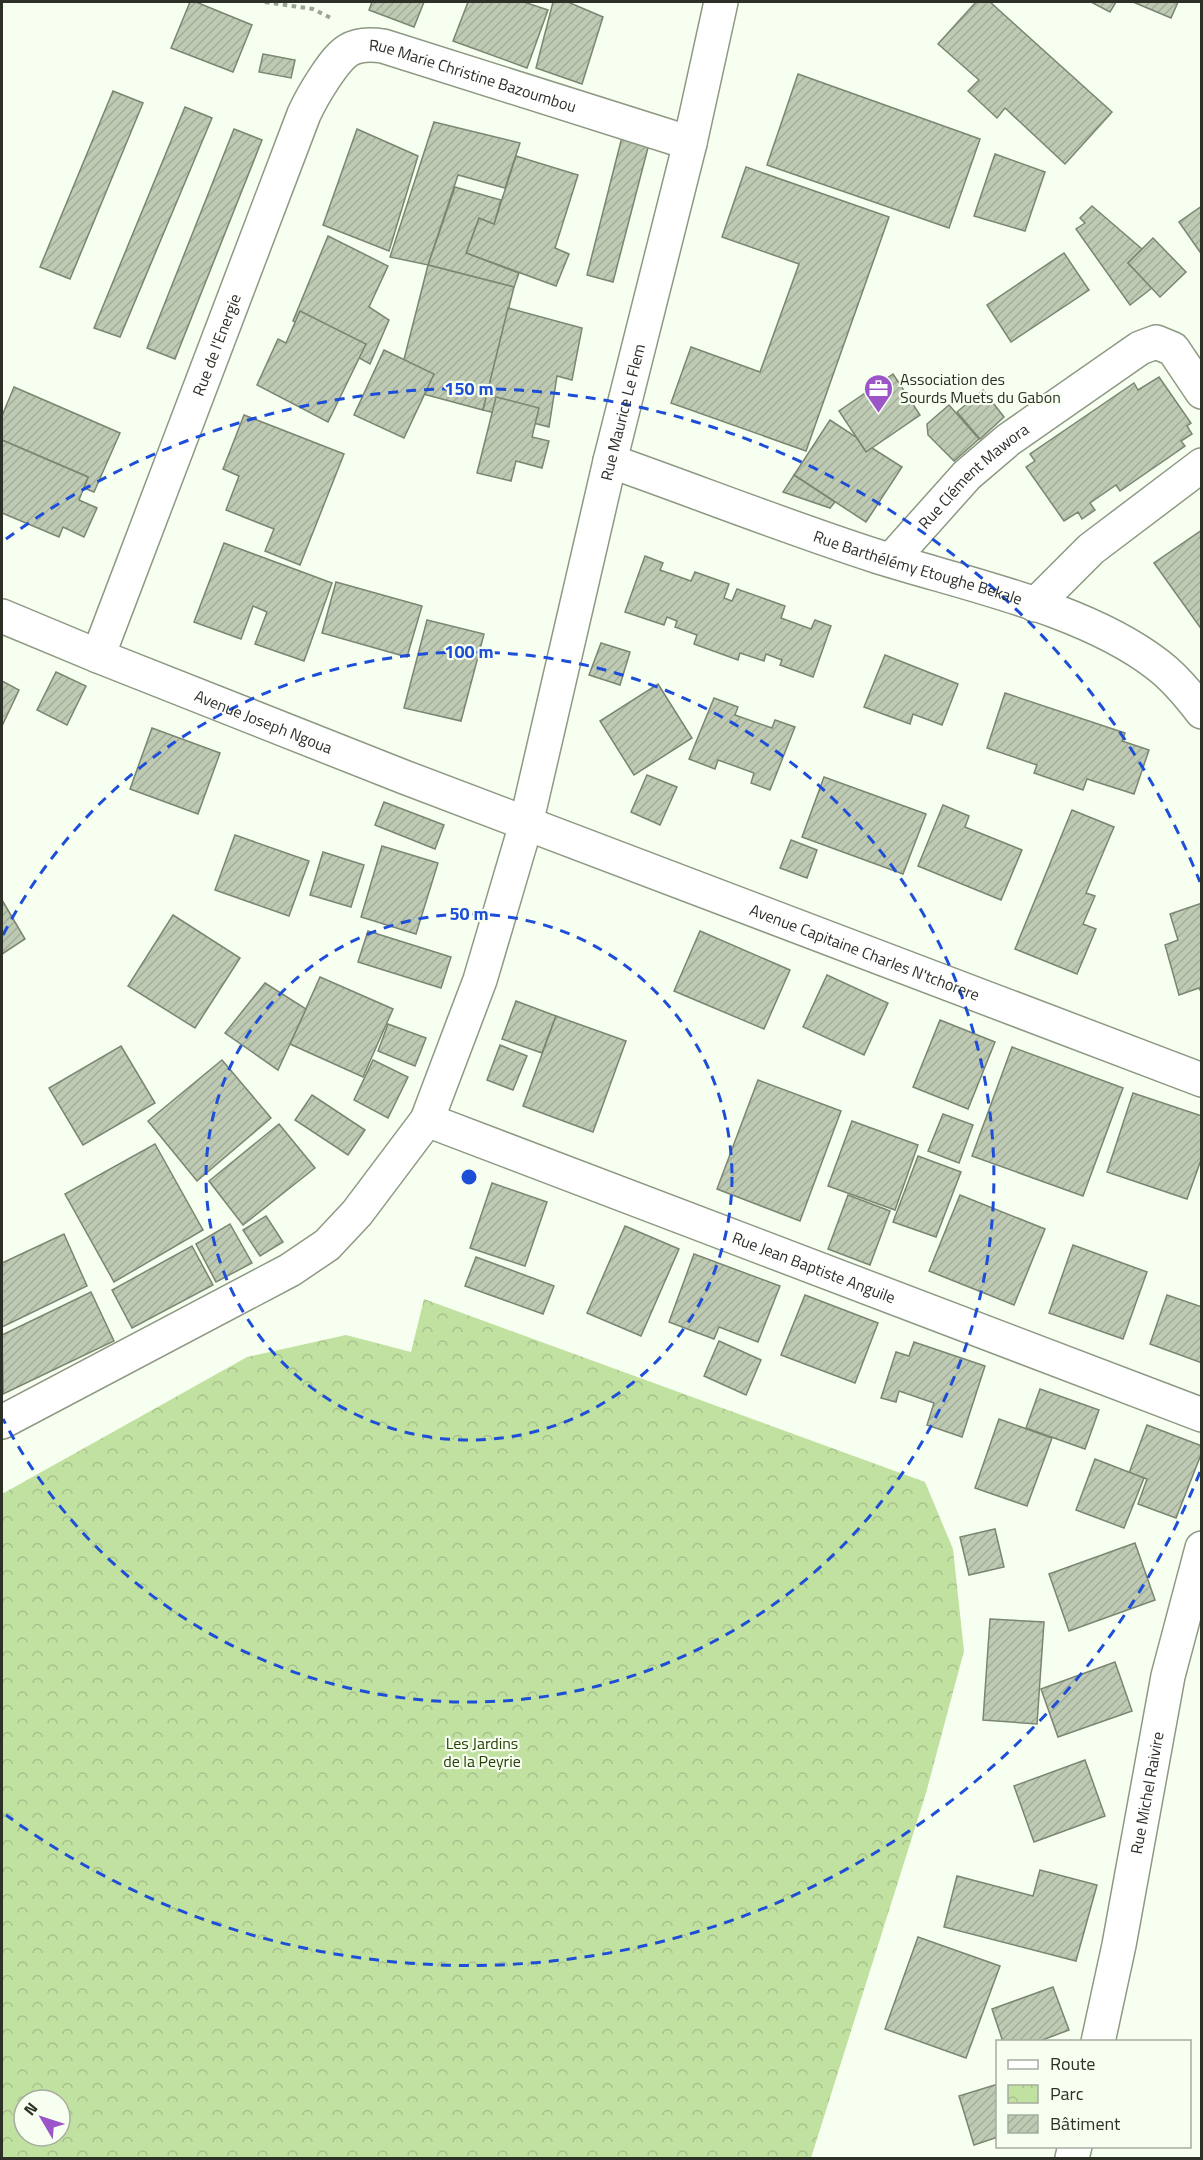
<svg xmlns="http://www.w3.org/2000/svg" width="1203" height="2160" font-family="'Titillium Web',sans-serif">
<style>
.park{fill:url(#park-crowns);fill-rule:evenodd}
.building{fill:url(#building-hatch);stroke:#7b8671;stroke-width:1.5}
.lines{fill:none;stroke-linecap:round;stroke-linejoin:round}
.minor-casing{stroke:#8d9983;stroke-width:36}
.secondary-casing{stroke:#8d9983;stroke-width:36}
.path{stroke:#9da497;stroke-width:4;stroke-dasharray:4.5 4.5;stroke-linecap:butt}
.minor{stroke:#fff;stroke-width:33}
.secondary{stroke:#fff;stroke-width:33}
.ring{fill:none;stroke:#1d4ed8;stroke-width:3;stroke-dasharray:10 8}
.labels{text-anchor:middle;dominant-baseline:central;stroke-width:4.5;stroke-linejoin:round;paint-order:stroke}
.street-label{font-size:16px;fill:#2c3027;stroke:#f7fff0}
.poi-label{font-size:16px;fill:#2c3027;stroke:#f7fff0;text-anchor:start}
.park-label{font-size:16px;fill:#294008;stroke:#f7fff0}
.centre{fill:#1d4ed8;stroke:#f7fff0;stroke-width:3}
.ring-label{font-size:18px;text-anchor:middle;font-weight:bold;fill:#1d4ed8;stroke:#f7fff0;stroke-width:4.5;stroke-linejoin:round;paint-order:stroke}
</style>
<defs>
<pattern id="park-crowns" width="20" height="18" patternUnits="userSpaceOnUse" patternTransform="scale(1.5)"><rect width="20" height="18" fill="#c1e1a1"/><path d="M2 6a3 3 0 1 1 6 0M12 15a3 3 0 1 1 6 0" fill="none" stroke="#a6c18b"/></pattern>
<pattern id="building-hatch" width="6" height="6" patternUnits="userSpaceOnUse" patternTransform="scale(1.5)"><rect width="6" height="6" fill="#becab3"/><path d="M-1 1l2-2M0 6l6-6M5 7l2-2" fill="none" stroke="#a3ae9a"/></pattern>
</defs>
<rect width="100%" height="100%" fill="#f7fff0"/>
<path class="park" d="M424,1299L925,1482L953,1549L964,1651L926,1793L811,2158H2V1494L247,1357L346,1335L411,1352ZM24,2100H60V2136H24Z"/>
<g class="building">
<polygon points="190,2 196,2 252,25 233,72 171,48"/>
<polygon points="372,2 424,2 414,27 369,10"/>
<polygon points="468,2 524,2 548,10 527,68 453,41"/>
<polygon points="553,2 568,2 603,17 582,84 536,68"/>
<polygon points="976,2 990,2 1112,112 1065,164 1005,108 997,118 968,91 979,80 938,44"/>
<polygon points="1091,2 1116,2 1110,12"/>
<polygon points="1133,2 1178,2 1171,18"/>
<polygon points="263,54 295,60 291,78 259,72"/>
<polygon points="798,74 980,139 949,228 767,165"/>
<polygon points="113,91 143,103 70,279 40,267"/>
<polygon points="185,107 212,118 120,337 94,328"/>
<polygon points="434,122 520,143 505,188 458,175 428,265 390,257"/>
<polygon points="234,129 262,140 175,359 147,348"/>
<polygon points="357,129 418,156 389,251 323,225"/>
<polygon points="623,133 650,140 613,282 587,275"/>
<polygon points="995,154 1045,172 1025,231 974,216"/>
<polygon points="516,156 578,175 555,248 569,254 556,286 466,253 479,218 494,224"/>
<polygon points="746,167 889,217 806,451 671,403 691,347 760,372 799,264 722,237"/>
<polygon points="455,187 501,200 494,224 479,218 466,253 519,273 514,287 428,265"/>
<polygon points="1092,206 1142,249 1128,263 1152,288 1130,305 1076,229 1085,223 1080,218"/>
<polygon points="1202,206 1202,255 1179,222"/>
<polygon points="328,236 388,266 369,307 389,320 370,364 293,321"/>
<polygon points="1153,238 1186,272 1160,297 1128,263"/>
<polygon points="1064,253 1089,290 1011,342 987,305"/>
<polygon points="428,265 514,287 483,410 397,387"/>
<polygon points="508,308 582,328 572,380 557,376 549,427 483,410"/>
<polygon points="300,311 366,344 328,422 257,385 278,339 286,343"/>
<polygon points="384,350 434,374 404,438 354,415"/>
<polygon points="893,374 920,415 866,452 839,411"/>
<polygon points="1159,377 1191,423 1187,426 1192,434 1181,441 1185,446 1120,491 1116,485 1090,503 1095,510 1082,519 1078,512 1064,521 1026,467 1035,461 1030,454 1134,383 1138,390"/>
<polygon points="14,387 120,433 94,492 84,488 88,477 2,440 2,416"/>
<polygon points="983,390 1004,417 980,439 957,412"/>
<polygon points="496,397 539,408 532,437 549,441 542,468 516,461 511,481 477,473"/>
<polygon points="949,405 979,439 954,461 928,435 927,424"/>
<polygon points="244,415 344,454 300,565 265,551 274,529 226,510 239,476 223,469"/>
<polygon points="830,420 856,437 866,452 872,448 902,467 866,522 794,475"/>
<polygon points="2,440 88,477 79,500 97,508 84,537 63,527 59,537 2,513"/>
<polygon points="794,475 835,502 830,508 783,492"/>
<polygon points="1202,530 1202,630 1154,563"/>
<polygon points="224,543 332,583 304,661 255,644 267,612 253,606 241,639 194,622"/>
<polygon points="645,556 663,563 660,570 691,581 695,572 729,584 724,598 732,601 737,589 785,606 781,618 811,629 815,620 831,626 813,677 780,665 782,660 766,654 764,661 740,653 738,660 694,644 697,635 675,627 677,621 667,617 664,625 625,612"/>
<polygon points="336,582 422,606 407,657 322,633"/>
<polygon points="427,620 484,634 461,721 404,708"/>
<polygon points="601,643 630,652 620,685 589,675"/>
<polygon points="885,655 958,684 942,725 913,714 910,724 864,707"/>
<polygon points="56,672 86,686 67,725 37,710"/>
<polygon points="2,681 19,690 2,726"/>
<polygon points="658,684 692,738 634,775 600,721"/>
<polygon points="1005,693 1125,733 1122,741 1149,750 1134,794 1087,779 1083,790 1034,773 1037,765 987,748"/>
<polygon points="714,698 738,707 735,715 772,728 775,720 795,727 770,790 751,783 754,773 718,760 715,769 689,759"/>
<polygon points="152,728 220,753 198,814 130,789"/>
<polygon points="647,775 677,787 660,825 631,812"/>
<polygon points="824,777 926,814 903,874 802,837"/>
<polygon points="384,802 444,825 435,849 375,825"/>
<polygon points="943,805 969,816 965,827 1022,850 1001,900 918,866"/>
<polygon points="1072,810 1114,827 1086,893 1095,896 1083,924 1096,929 1077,974 1015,949"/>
<polygon points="235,835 309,861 289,916 215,890"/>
<polygon points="791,840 817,850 807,878 780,868"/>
<polygon points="382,846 438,863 416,934 361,917"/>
<polygon points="323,852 364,865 351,907 310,895"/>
<polygon points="2,900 25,939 2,954"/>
<polygon points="1202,903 1202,994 1199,988 1179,995 1165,945 1178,940 1170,914"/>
<polygon points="173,915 240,958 195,1028 128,986"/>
<polygon points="368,931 451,957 441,988 358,962"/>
<polygon points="700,931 790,970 764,1029 674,991"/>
<polygon points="827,975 888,1003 864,1055 803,1027"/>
<polygon points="320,977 393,1009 363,1077 290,1044"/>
<polygon points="265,983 306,1009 278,1070 225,1033"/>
<polygon points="516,1001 556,1016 542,1053 502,1039"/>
<polygon points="556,1016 626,1041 593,1132 523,1106"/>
<polygon points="940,1020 995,1042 968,1109 913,1087"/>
<polygon points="388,1024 426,1038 415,1066 378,1051"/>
<polygon points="500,1045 527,1056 513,1090 487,1080"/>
<polygon points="121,1046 155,1103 83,1145 49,1088"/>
<polygon points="1012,1047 1123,1088 1083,1196 972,1156"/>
<polygon points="222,1060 271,1118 197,1181 148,1121"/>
<polygon points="373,1060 408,1077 388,1118 354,1100"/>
<polygon points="758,1080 841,1111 800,1221 717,1189"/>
<polygon points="1133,1093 1202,1116 1202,1157 1187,1199 1107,1172"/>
<polygon points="312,1095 365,1130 348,1155 295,1120"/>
<polygon points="943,1114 973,1125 959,1163 928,1151"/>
<polygon points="852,1121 918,1145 895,1210 828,1186"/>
<polygon points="279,1124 315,1168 243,1225 209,1181"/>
<polygon points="155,1144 203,1230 114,1282 65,1194"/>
<polygon points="918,1156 961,1172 936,1237 893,1222"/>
<polygon points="492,1183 547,1202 525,1266 470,1248"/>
<polygon points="848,1195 890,1211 870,1265 828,1249"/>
<polygon points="960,1195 1045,1229 1014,1305 929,1271"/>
<polygon points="266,1216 283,1242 260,1256 243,1230"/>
<polygon points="230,1224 252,1263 216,1282 196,1244"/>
<polygon points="625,1226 679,1249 641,1336 587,1313"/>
<polygon points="64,1234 87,1286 2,1327 2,1263"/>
<polygon points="1073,1245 1147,1272 1123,1339 1049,1313"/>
<polygon points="192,1246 213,1285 132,1328 112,1290"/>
<polygon points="694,1254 780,1286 758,1342 719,1327 714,1339 669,1322"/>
<polygon points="476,1257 554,1286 543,1314 465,1286"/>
<polygon points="91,1292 114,1341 3,1394 2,1335"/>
<polygon points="805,1295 878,1323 855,1383 781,1355"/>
<polygon points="1167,1295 1202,1307 1202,1363 1150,1344"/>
<polygon points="719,1341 761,1360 746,1395 704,1376"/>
<polygon points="914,1342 985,1366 962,1437 927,1425 934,1403 899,1391 896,1402 881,1398 896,1352 909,1356"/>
<polygon points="1040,1389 1099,1410 1085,1449 1026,1428"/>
<polygon points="999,1419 1052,1438 1027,1506 975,1488"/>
<polygon points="1147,1425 1202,1446 1202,1452 1176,1518 1138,1504 1147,1479 1129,1473"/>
<polygon points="1095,1459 1144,1478 1124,1528 1076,1510"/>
<polygon points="995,1529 1004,1567 969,1575 960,1537"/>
<polygon points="1135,1543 1155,1600 1069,1631 1049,1574"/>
<polygon points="990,1619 1044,1622 1037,1724 983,1720"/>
<polygon points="1115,1662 1132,1711 1058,1737 1041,1689"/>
<polygon points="1085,1760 1105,1816 1034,1842 1014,1786"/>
<polygon points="1040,1870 1097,1885 1076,1961 944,1927 957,1876 1033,1896"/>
<polygon points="918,1937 1000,1966 966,2058 885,2029"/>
<polygon points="1053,1987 1069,2030 1037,2042 1003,2042 992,2009"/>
<polygon points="998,2084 998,2137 974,2145 959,2096"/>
</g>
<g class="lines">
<defs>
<g id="minor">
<path id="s1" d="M610,461C698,492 786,527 876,556C964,584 1085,608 1158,665C1175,678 1189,695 1202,712"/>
<path id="s2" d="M891,560L967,475L1008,440L1140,348L1156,342L1173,349L1202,392"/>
<polyline points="1035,605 1091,549 1202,465"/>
<path id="s3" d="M98,656L304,114C310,101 317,89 325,77C342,52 351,41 383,46L690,143"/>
<path id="s4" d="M427,1120L1202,1415"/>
<path id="s5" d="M2,1422L290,1270L327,1245L357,1213L427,1120L480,980L526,824L610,461L690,143L721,2"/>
<path id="s6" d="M1098,2042L1119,1945L1168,1676L1202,1548"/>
<polyline points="1072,2158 1075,2146"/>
</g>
<g id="secondary">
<path id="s7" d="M2,616L98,656L404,777L1202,1080"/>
</g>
</defs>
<use href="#minor" class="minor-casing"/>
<use href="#secondary" class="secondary-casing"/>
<polyline class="path" points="265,2 313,9 333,19"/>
<use href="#minor" class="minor"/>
<use href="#secondary" class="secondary"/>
</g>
<g class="ring">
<circle cx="469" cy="1177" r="263"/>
<path d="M3 935A525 525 0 1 1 3 1419"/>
<path d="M1200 1472A788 788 0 0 1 6 1815M6 539A788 788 0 0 1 1200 882"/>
</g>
<defs>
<symbol id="office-pin" viewBox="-11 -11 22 30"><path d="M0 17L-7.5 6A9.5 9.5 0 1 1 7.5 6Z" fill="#9c55c9" stroke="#f7fff0"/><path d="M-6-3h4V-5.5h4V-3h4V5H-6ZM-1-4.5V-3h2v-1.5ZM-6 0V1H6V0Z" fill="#fff"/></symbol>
</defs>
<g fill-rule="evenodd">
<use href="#office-pin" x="862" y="372" width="33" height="45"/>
</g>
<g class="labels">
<g class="street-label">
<text stroke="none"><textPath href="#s3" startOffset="788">Rue Marie Christine Bazoumbou</textPath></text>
<text stroke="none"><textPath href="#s3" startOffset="333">Rue de l'Energie</textPath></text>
<text stroke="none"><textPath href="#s5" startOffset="1266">Rue Maurice Le Flem</textPath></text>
<text stroke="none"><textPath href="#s2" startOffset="118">Rue Clément Mawora</textPath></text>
<text stroke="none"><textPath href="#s1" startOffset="326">Rue Barthélémy Etoughe Bekale</textPath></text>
<text stroke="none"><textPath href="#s7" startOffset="282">Avenue Joseph Ngoua</textPath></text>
<text stroke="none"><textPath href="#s7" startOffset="926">Avenue Capitaine Charles N'tchorere</textPath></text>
<text stroke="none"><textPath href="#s4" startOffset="414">Rue Jean Baptiste Anguile</textPath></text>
<text stroke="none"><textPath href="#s6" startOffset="254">Rue Michel Raivire</textPath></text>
</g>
<g class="poi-label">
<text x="900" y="379">Association des<tspan x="900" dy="18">Sourds Muets du Gabon</tspan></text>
</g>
<g class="park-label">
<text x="482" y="1743">Les Jardins<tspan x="482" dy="18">de la Peyrie</tspan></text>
</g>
</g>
<circle cx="469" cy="1177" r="9" class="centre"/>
<g class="ring-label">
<text x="469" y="395">150 m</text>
<text x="469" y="658">100 m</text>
<text x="469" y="920">50 m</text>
</g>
<rect width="1203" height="2160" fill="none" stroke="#2c3027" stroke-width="6"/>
<rect x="996" y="2040" width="195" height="108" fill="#f7fff0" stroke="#a6aca0" stroke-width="1.5"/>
<rect x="1008" y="2060" width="30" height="9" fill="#ffffff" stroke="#a6aca0" stroke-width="1.5"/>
<text x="1050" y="2070" font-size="18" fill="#2c3027">Route</text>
<rect x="1008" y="2085" width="30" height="18" fill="url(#park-crowns)" stroke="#a6aca0" stroke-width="1.5"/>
<text x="1050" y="2100" font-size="18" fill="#2c3027">Parc</text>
<rect x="1008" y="2115" width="30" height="18" fill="url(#building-hatch)" stroke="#a6aca0" stroke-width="1.5"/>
<text x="1050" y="2130" font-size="18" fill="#2c3027">Bâtiment</text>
<g transform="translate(42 2118) rotate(309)"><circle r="28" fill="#f7fff0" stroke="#a6aca0" stroke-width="1.5"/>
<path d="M0-4.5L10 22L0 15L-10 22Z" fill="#9c55c9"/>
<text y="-9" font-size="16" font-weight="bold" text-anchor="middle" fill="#2c3027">N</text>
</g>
</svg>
